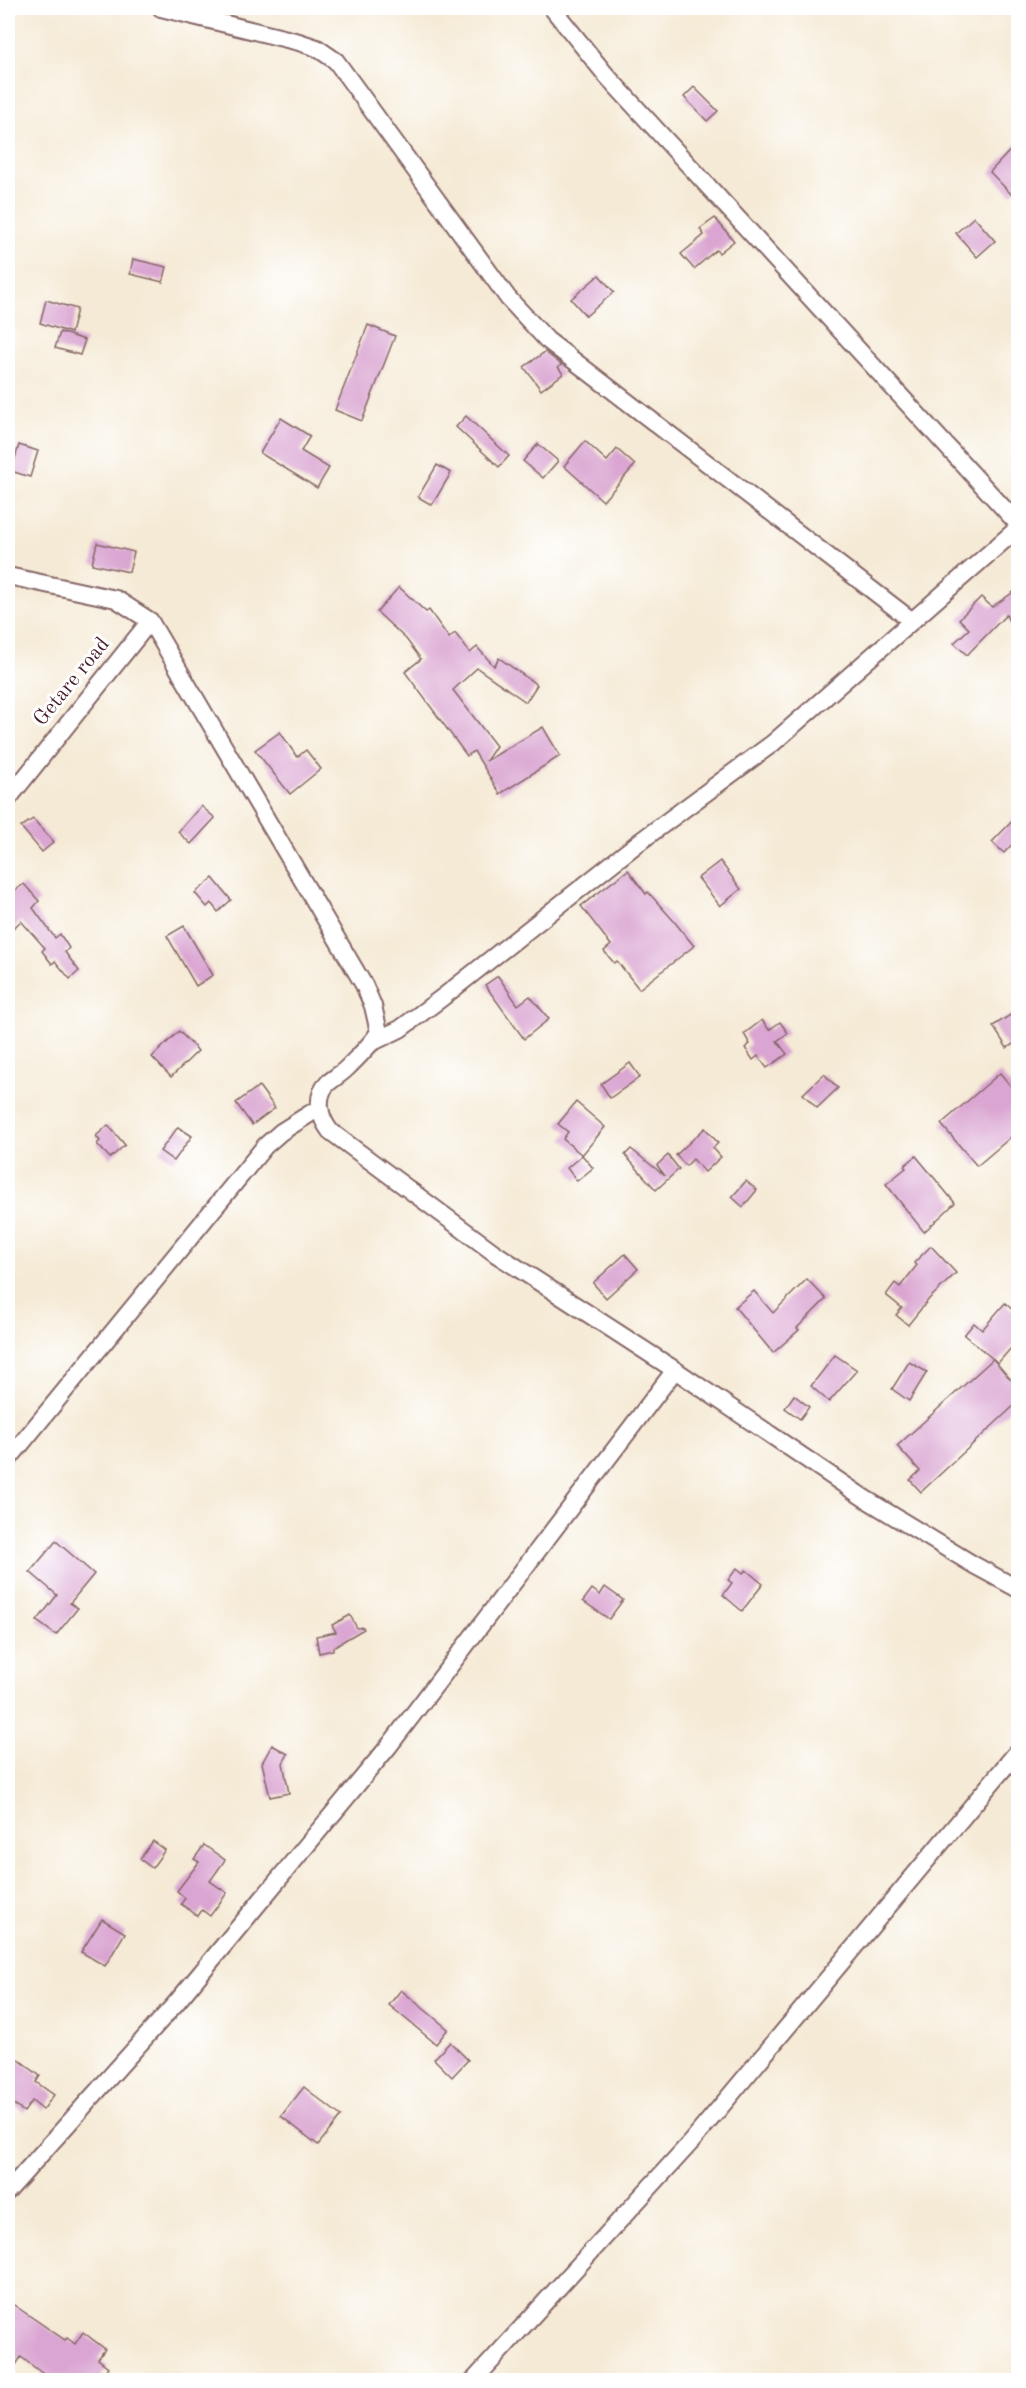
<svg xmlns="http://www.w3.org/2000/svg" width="1026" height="2388" font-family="'Old Standard TT',serif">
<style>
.building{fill:#daa5d2}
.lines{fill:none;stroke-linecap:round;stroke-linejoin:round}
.street-casing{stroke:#866666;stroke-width:20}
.street{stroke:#fff;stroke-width:16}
.labels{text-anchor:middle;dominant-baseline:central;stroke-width:6;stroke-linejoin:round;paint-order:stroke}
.street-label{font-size:21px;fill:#4a1f2b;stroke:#fff}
</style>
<rect width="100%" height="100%" fill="#fff"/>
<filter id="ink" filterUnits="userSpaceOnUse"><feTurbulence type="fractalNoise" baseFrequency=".0167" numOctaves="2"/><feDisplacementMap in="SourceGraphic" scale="12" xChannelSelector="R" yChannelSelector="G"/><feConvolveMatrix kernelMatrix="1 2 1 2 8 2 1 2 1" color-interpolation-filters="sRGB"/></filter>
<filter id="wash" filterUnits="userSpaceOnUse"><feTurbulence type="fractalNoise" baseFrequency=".008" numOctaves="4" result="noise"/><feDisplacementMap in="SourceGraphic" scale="24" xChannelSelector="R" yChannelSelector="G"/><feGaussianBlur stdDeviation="1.35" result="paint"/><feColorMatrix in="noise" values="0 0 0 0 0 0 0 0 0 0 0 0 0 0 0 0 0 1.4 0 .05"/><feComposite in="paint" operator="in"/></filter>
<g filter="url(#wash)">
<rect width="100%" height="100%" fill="#f5ead5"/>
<g id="blocks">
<g class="building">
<polygon points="694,87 718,111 707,121 684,97"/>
<polygon points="1018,142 1018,186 1011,194 990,172"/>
<polygon points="974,217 995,241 977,257 956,233"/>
<polygon points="715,218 734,241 719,253 716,250 694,269 681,254 704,235 700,229"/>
<polygon points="133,259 167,267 163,282 130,274"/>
<polygon points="599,275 614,292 586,316 571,299"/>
<polygon points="46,300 77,309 71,333 40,323"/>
<polygon points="368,325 395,336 362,421 335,410"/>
<polygon points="60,332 85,340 80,355 55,348"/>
<polygon points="545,352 562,365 558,367 563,374 541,390 524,367"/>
<polygon points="466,416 509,456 499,467 456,427"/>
<polygon points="281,418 310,436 301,451 329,468 317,488 260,453"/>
<polygon points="585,441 607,461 617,449 635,465 603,501 564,466"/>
<polygon points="538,444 558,461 543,478 523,461"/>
<polygon points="19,445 38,451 30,477 11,471"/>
<polygon points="437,465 451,473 432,505 418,497"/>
<polygon points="97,543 134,552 129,572 92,564"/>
<polygon points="399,587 426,612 429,610 449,638 455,633 470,653 477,647 494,666 499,658 537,685 526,702 477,668 453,690 496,746 486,761 543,727 560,756 500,794 474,751 467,756 405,672 421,659 406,639 377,612"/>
<polygon points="1018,589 1018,639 1006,615 967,655 954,643 969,629 959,619 981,597 992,607"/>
<polygon points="280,732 297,757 306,750 321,769 290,794 255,750"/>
<polygon points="201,806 215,818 191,844 178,832"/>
<polygon points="1018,815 1018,838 1004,853 992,842"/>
<polygon points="33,819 54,842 42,852 21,827"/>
<polygon points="720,861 741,889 720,906 698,878"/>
<polygon points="628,870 646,894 648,892 673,920 694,946 639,989 617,961 614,963 604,951 611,945 581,906"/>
<polygon points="213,878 231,900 218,912 211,903 207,907 195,893"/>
<polygon points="24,884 39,901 33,908 55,938 60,934 69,948 65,952 79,971 70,979 55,961 52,964 42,951 45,948 21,921 8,933 8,895"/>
<polygon points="184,926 213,975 196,986 167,936"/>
<polygon points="498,976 518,1005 530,996 549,1019 524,1039 485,985"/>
<polygon points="1018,1010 1018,1041 1007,1048 993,1026"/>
<polygon points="762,1020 769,1030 780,1022 788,1033 777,1041 787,1054 767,1068 758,1056 753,1060 745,1048 750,1044 744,1034"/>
<polygon points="179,1031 198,1051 171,1077 152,1057"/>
<polygon points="630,1063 640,1077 610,1098 601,1084"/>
<polygon points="1000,1073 1018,1095 1018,1131 977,1166 941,1124"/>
<polygon points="824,1074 838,1088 817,1108 803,1094"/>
<polygon points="259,1086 275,1108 252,1125 236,1103"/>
<polygon points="576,1102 605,1127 582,1155 563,1139 568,1132 558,1124"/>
<polygon points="108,1125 125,1145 110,1158 97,1144 100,1141 96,1136"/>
<polygon points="178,1127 192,1136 174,1161 160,1151"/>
<polygon points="705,1128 718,1143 713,1148 721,1157 705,1172 693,1159 686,1166 676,1155"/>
<polygon points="631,1149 665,1176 657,1165 668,1155 679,1169 656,1190 625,1155"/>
<polygon points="582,1155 593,1168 577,1181 567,1168"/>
<polygon points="916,1156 955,1203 924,1232 886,1184 906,1168 904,1166"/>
<polygon points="746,1181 757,1190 743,1207 732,1197"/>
<polygon points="931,1246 956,1273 929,1299 908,1325 896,1315 902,1308 886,1295 895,1283 900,1287 917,1265 914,1263"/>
<polygon points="625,1254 638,1269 606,1298 593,1283"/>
<polygon points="807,1279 826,1299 797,1328 799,1330 773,1353 735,1307 754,1291 773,1313"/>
<polygon points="1005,1303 1018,1315 1018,1340 998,1363 964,1335 974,1323 982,1330"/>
<polygon points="835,1355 857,1370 829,1402 811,1386"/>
<polygon points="993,1359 1018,1388 1018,1402 921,1492 910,1480 920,1471 897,1446"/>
<polygon points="909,1362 927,1372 909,1401 892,1389"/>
<polygon points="794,1395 809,1407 800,1419 785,1408"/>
<polygon points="56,1541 94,1574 70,1603 78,1608 56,1635 37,1621 57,1595 30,1572"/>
<polygon points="737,1568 743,1573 746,1570 763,1584 742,1611 723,1595 732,1583 728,1580"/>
<polygon points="605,1587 623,1600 609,1619 583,1601 592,1589 600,1595"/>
<polygon points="350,1615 357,1628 363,1627 364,1629 333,1647 333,1650 319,1653 316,1636 336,1632 332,1625"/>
<polygon points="272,1745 288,1754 283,1763 289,1793 270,1797 262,1763"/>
<polygon points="153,1841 165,1850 152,1868 140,1859"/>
<polygon points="204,1845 225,1860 210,1881 227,1893 210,1916 202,1910 198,1916 181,1904 185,1898 177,1891 199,1862 194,1859"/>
<polygon points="102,1919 125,1933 105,1966 81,1952"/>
<polygon points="401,1990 448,2029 436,2044 389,2005"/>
<polygon points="450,2042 468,2060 452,2077 434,2059"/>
<polygon points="18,2059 40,2076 36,2082 54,2095 43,2110 32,2101 24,2112 8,2100 8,2073"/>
<polygon points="304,2087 341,2116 318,2145 281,2116"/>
<polygon points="8,2301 65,2340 67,2338 75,2344 83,2332 105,2349 98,2359 108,2367 98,2380 51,2380 21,2357 8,2377"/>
</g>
</g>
</g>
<g filter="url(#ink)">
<use href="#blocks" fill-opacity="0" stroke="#866666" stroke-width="1.5"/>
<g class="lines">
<defs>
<g id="street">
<polyline points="161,8 299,42 317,48 336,61 508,298 547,340 911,620"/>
<polyline points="552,8 606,75 1018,524"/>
<path d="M8,576L116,599L150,621L364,985L373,1006L379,1032C370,1046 358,1057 347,1068C341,1074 334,1078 328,1083C314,1097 320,1118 330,1131L496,1254L675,1370L864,1498L974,1565L1018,1589"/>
<polyline points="8,799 150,621"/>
<polyline points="373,1042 400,1029 443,997 638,843 773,743 1018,528"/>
<polyline points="8,1460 265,1146 281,1132 319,1108"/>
<polyline points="8,2191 176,2003 389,1746 675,1370"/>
<polyline points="474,2380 692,2141 1018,1751"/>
</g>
</defs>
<use href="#street" class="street-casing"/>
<use href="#street" class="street"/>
</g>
</g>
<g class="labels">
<g class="street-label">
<text transform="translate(72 682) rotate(-51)">Getare road</text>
</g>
</g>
<rect width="1026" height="2388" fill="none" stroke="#fff" stroke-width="30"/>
</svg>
